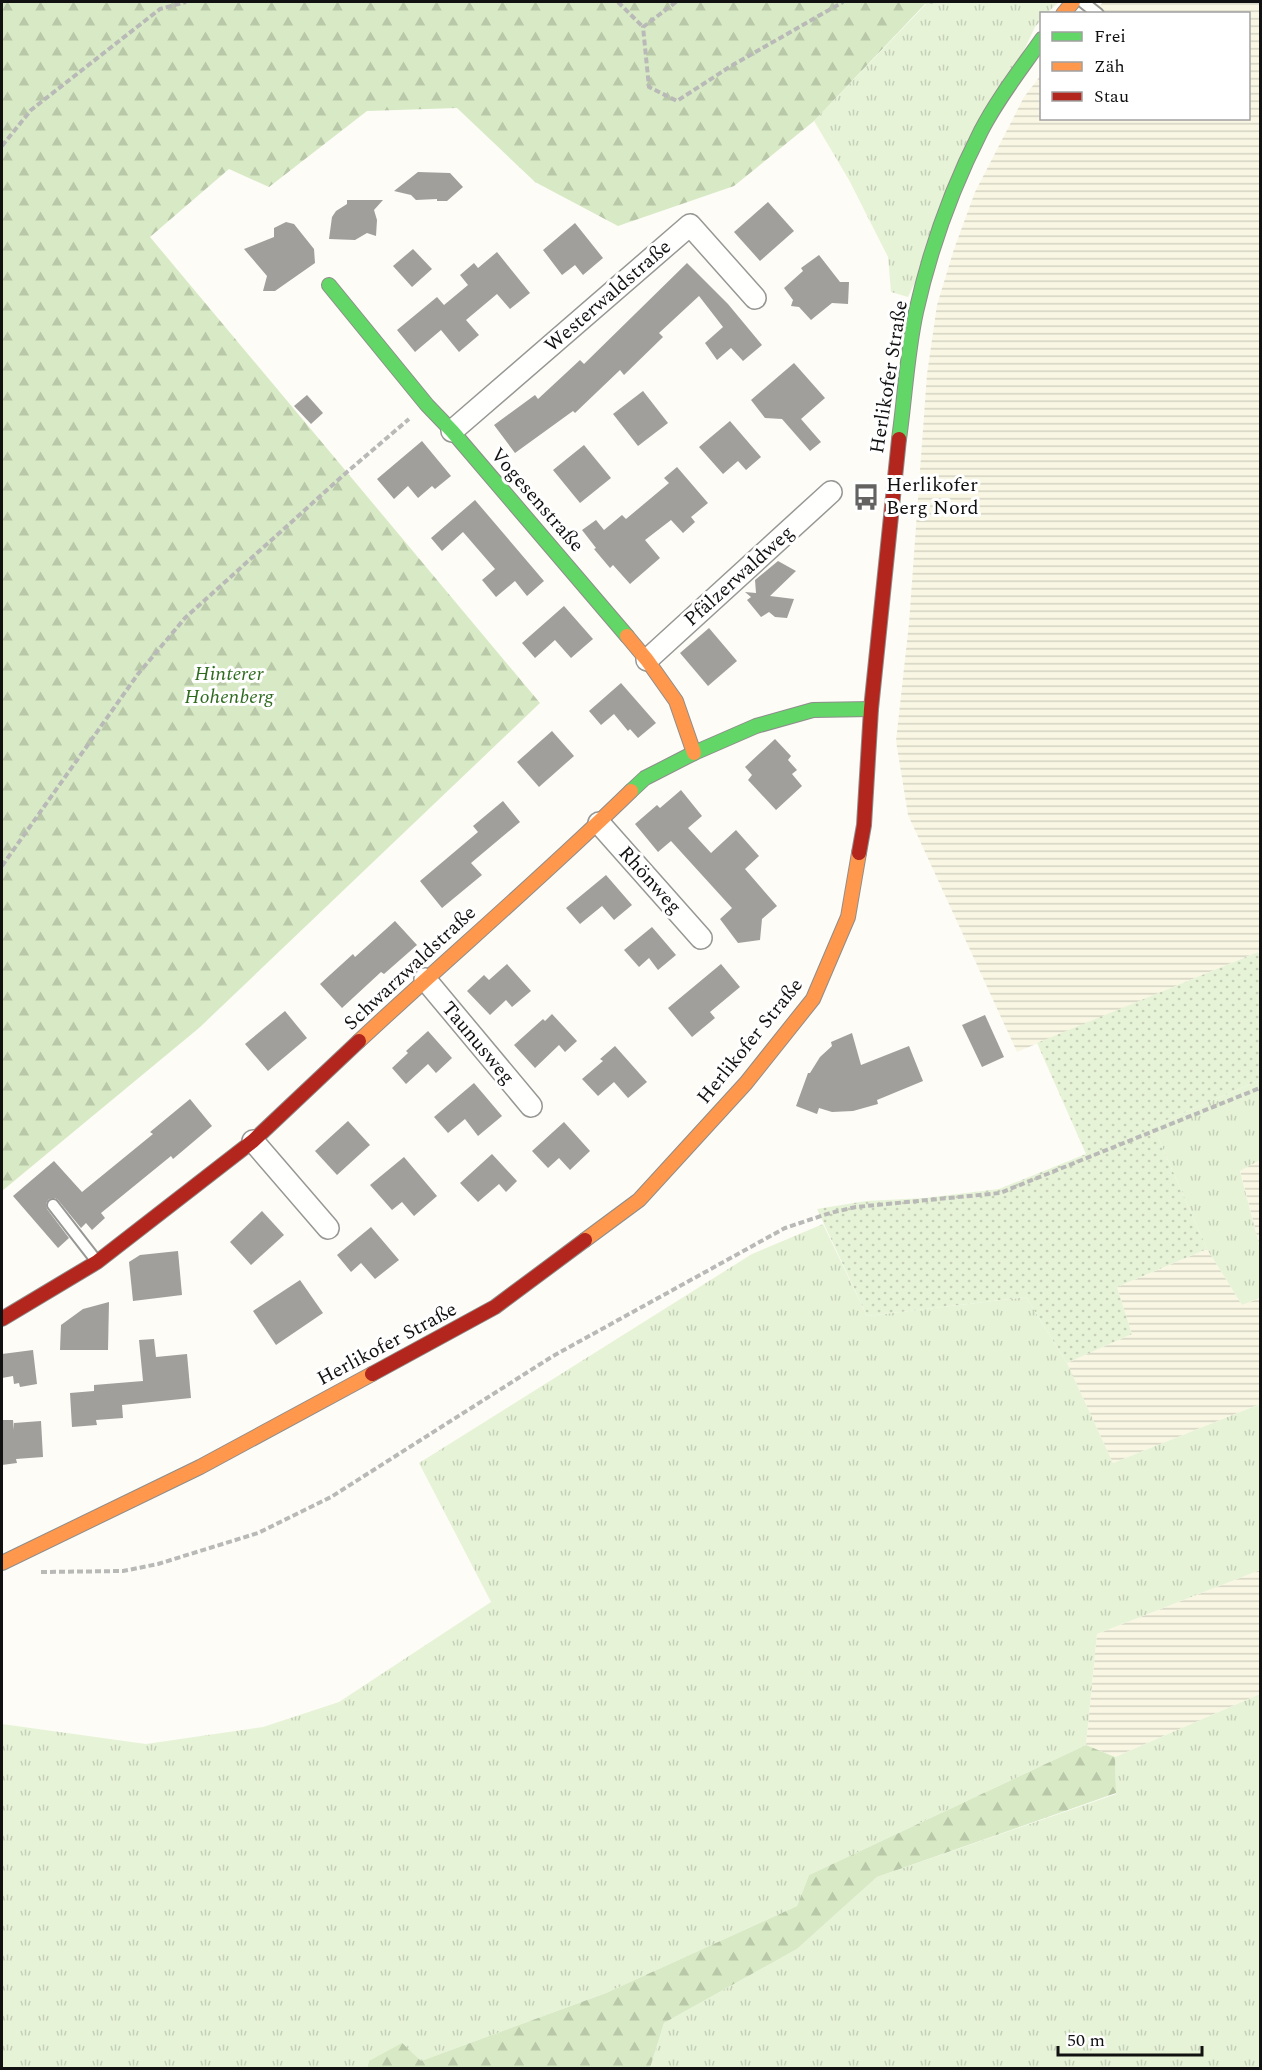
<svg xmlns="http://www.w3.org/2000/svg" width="1262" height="2070" font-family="Spectral,serif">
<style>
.farmland{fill:url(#farmland-rules)}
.grass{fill:url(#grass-tufts)}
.forest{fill:url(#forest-firs)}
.park{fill:url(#park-dots)}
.building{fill:#a19f9c}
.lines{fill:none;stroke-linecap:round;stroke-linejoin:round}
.lane-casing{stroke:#979795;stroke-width:14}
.street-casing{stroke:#979795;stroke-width:24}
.fast-casing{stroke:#8e8d8b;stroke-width:16}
.slow-casing{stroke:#8e8d8b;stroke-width:16}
.jam-casing{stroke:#8e8d8b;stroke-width:16}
.path{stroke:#b9b9b8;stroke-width:4;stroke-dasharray:6 3;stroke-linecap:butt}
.lane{stroke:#fffffe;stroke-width:10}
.street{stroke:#fffffe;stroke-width:21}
.fast{stroke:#63d668;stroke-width:14}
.slow{stroke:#ff974d;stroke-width:14}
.jam{stroke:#b3261e;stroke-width:14}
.labels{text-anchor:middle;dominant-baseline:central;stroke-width:6;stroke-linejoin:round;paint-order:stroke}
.street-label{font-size:20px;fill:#111;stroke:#fff}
.poi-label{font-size:20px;fill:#111;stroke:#fff;text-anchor:start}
.park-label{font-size:20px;font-style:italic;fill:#2f6b1f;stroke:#fff}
</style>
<defs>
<pattern id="farmland-rules" width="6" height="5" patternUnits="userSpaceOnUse" patternTransform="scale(1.5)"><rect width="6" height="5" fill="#f9f7e4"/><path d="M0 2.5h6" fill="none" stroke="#d4d3c3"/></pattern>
<pattern id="grass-tufts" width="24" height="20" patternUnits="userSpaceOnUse" patternTransform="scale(1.5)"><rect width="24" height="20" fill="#e7f3d7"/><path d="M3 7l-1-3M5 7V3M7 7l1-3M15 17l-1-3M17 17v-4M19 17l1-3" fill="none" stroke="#c5cfb8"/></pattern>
<pattern id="forest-firs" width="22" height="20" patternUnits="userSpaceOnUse" patternTransform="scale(1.5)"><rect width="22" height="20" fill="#d8eac5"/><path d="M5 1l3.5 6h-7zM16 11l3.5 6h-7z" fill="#b8c8a8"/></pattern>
<pattern id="park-dots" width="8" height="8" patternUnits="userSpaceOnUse" patternTransform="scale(1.5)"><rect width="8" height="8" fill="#e7f3d7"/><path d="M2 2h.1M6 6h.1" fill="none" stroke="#c5cfb8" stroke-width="1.8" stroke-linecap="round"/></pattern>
</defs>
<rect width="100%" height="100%" fill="#fdfcf7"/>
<g class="farmland">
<polygon points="1103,2 1260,2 1260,951 1017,1052 908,815 896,741 909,623 927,374 937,305 954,249 975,192 1024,97 1041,75 1042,118 1248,118 1248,14 1093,13"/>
<polygon points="1260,1160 1260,1248 1240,1170"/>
<polygon points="1207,1249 1242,1305 1260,1298 1260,1404 1113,1463 1067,1363 1132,1334 1117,1287"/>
<polygon points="1260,1570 1260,1694 1115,1757 1086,1745 1097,1634"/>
</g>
<g class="grass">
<polygon points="974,2 1059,2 1047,13 1042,14 1041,20 1035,27 908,297 891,292 888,257 849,180 814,121 926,4"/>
<polygon points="1260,1080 1260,1160 1240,1171 1260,1248 1260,1298 1242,1305 1207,1249 1153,1126"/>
<polygon points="823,1224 867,1316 1026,1297 1067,1363 1113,1463 1260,1404 1260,1570 1097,1634 1086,1745 809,1875 797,1906 606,1993 421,2061 369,2061 367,2068 2,2068 2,1724 146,1744 263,1727 339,1702 491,1602 419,1463 752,1254"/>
<polygon points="1260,1694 1260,2068 650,2068 664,2023 797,1949 877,1877 1116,1794 1115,1757"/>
</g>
<g class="forest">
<polygon points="2,2 974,2 925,4 814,121 734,186 618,226 535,182 457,108 367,111 269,187 229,169 150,237 540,703 199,1028 2,1191"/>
<polygon points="1086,1745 1115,1757 1116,1793 877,1877 797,1949 664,2023 650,2068 367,2068 369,2061 402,2043 421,2061 606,1993 797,1906 809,1875"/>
</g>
<polygon class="park" points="1258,952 1260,957 1260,1080 1153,1126 1207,1249 1117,1287 1132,1334 1067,1363 1026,1297 867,1316 817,1209 866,1201 925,1198 999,1189 1086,1154 1037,1043"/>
<g class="building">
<polygon points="418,172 450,173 463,187 447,201 437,201 437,199 416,200 411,195 394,191"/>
<polygon points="347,200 383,200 374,210 377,220 376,236 367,233 355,240 329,239 332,217 336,211 347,204"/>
<polygon points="768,202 794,231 760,261 734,232"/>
<polygon points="286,222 294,224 314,249 315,263 275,291 263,291 267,276 244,249 274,237 274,228"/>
<polygon points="575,223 603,258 583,275 575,265 562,275 543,250"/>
<polygon points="413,249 432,269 412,287 393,266"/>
<polygon points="497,252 530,293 510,309 497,294 466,320 479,335 459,352 441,330 415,352 397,330 437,297 444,305 468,285 460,275 474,263 478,268"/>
<polygon points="819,255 840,282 849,282 848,304 832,303 811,320 799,307 791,306 793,300 784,288 803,271 801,268"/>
<polygon points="687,263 728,304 762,345 743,361 731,348 717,360 705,343 723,327 699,296 659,333 663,337 624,375 620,370 575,413 573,411 515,453 494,425 535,395 538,399 580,360 584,364"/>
<polygon points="794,363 825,398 801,419 821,442 810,451 782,419 765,418 751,400"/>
<polygon points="643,391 668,423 638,446 613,414"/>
<polygon points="307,395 323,413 311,424 294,406"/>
<polygon points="730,421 761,457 746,470 738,461 723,474 699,447"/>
<polygon points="422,441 451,476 435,489 432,486 418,498 408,486 394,499 377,479"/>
<polygon points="584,445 611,478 580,503 553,470"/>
<polygon points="677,467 708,503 691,517 695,522 683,533 671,520 645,540 660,558 630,584 613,565 610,568 594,549 596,548 582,530 596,520 604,530 622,515 626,519 669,483 664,478"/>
<polygon points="475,500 544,581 527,596 515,581 496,597 482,580 495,569 463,532 442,551 431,538"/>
<polygon points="778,561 796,571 770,596 794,599 787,618 775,617 769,612 761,617 747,600 751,597 745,592 756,593 755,580"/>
<polygon points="564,606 593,639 571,658 555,640 535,658 522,643"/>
<polygon points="709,628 737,661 708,686 680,653"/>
<polygon points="621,683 656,723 638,738 630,729 628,731 614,714 601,725 589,711"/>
<polygon points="552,731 574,756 539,787 517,762"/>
<polygon points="775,739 791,756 788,760 797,770 792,774 802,786 776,810 748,780 752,775 745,767"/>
<polygon points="681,790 702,816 688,828 711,853 736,830 759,856 745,869 777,906 762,919 760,940 738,943 720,919 732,908 671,841 658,852 635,824 657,805 660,808"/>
<polygon points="503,801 520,822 471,863 482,875 442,908 420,881 478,832 473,826"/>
<polygon points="606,875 632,905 614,920 602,906 580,924 566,908"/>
<polygon points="395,921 417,945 384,974 381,972 342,1008 320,984 353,954 355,957"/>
<polygon points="652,927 676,955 658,970 649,958 639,967 624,950"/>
<polygon points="507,964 531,991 512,1007 506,1000 490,1015 467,991 484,975 489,980"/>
<polygon points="721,964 740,987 710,1012 715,1018 692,1037 668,1008"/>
<polygon points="285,1011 307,1038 268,1071 245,1044"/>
<polygon points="552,1014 577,1041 565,1052 559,1045 535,1068 514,1045 543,1019 545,1021"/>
<polygon points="985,1015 1004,1057 982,1067 962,1025"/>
<polygon points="428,1031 452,1058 436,1073 428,1064 406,1084 392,1068 408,1053 406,1051"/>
<polygon points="852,1033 861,1065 909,1046 923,1081 877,1100 878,1104 853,1111 832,1112 819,1108 817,1114 796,1106 808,1073 810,1073 820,1057 832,1046 831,1042"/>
<polygon points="615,1046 647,1082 628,1098 614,1082 598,1096 582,1079 603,1061 600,1059"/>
<polygon points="474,1083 502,1116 478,1136 465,1119 448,1133 434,1117"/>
<polygon points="190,1099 212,1126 173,1159 171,1156 101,1213 105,1218 92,1230 86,1223 81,1228 58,1200 55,1198 49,1199 46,1203 47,1209 69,1238 58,1248 13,1196 54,1161 82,1192 153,1134 150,1132"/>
<polygon points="348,1121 370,1145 337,1175 315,1151"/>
<polygon points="564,1122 590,1151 570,1170 559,1158 548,1168 532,1151"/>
<polygon points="492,1154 517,1181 506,1192 499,1184 478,1202 460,1183"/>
<polygon points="404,1157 437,1196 414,1216 402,1202 392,1210 370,1185"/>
<polygon points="262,1211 284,1235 251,1265 230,1242"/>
<polygon points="371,1227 399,1260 375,1279 361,1263 351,1272 337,1255"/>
<polygon points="178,1251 182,1295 133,1301 129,1262 140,1255"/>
<polygon points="300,1280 323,1313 276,1345 253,1311"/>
<polygon points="109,1302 108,1350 60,1350 61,1325 83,1309"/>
<polygon points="154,1339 156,1357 187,1354 191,1398 122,1405 123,1418 96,1420 97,1425 72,1427 70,1393 94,1391 94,1385 143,1381 139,1340"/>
<polygon points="33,1350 37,1384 20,1387 19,1383 14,1384 13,1376 2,1378 2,1354"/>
<polygon points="2,1420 13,1420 14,1430 14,1423 41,1421 43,1457 16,1459 17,1463 2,1465"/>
</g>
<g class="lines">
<defs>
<g id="lane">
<polyline points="1083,2 1098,14"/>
<polyline points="53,1205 95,1259"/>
</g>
<g id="street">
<polyline points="452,431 690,225 755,298"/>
<polyline points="647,660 831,492"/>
<polyline points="599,823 701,938"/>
<polyline points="425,979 531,1106"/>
<polyline points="253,1141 328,1228"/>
</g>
<g id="fast">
<polyline points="329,285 427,405 452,431 627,636"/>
<path d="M899,439C905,397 907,353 916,312C930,249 952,188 981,131C998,98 1021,69 1042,39"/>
<polyline points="631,791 645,778 694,753 756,726 813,710 871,709"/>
</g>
<g id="slow">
<polyline points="1063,14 1073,2"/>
<polyline points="627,636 647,660 676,701 694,753"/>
<path d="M359,1041C449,957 543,877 631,791"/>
<polyline points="585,1240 639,1200 746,1083 813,999 848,917 859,853"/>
<polyline points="2,1563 200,1467 372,1374"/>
</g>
<g id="jam">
<polyline points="859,853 864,825 871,709 899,439"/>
<polyline points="2,1319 97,1262 253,1141 359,1041"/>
<polyline points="372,1374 495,1307 585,1240"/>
</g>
</defs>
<use href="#lane" class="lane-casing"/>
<use href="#street" class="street-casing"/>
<use href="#fast" class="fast-casing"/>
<use href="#slow" class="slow-casing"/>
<use href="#jam" class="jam-casing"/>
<g class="path">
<polyline points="618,2 643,27"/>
<polyline points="676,2 643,27 649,87 677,101 731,66 843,2"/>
<polyline points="2,146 31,110 160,9 186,2"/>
<polyline points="2,866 138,674 185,618 347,472 409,419"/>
<polyline points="41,1572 123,1571 158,1564 258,1533 331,1497 553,1356 785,1228 830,1213 856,1207 1000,1193 1260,1088"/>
</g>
<use href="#lane" class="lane"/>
<use href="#street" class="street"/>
<use href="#fast" class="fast"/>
<use href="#slow" class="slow"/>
<use href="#jam" class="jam"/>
</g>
<defs>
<symbol id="bus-bare" viewBox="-9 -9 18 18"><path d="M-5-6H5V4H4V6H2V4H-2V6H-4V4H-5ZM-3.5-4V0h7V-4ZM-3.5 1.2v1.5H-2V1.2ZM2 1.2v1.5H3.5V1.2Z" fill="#646362" stroke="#fff" stroke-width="2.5" paint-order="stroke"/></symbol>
</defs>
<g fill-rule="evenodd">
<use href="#bus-bare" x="847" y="478" width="38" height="38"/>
</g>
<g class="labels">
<g class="street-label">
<text transform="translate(608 296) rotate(-41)">Westerwaldstraße</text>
<text transform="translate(889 377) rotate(-81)">Herlikofer Straße</text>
<text transform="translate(537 500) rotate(49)">Vogesenstraße</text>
<text transform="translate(739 576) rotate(-42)">Pfälzerwaldweg</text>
<text transform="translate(650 880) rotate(48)">Rhönweg</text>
<text transform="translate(410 968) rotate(-43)">Schwarzwaldstraße</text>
<text transform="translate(750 1041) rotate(-51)">Herlikofer Straße</text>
<text transform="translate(478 1043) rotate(50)">Taunusweg</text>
<text transform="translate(387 1344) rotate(-28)">Herlikofer Straße</text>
</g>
<g class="poi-label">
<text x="886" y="485">Herlikofer<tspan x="886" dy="23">Berg Nord</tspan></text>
</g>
<g class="park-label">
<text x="229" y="674">Hinterer<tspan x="229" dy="23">Hohenberg</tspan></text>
</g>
</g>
<rect width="1262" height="2070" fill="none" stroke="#111111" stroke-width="6"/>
<rect x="1040" y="12" width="210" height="108" fill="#ffffff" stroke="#a0a0a0" stroke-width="1.5"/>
<rect x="1052" y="32" width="30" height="9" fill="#63d668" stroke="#a0a0a0" stroke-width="1.5"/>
<text x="1094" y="42" font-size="18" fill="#111111">Frei</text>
<rect x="1052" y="62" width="30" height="9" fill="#ff974d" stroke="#a0a0a0" stroke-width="1.5"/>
<text x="1094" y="72" font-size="18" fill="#111111">Zäh</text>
<rect x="1052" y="92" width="30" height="9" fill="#b3261e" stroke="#a0a0a0" stroke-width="1.5"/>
<text x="1094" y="102" font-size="18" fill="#111111">Stau</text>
<path d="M1058 2046v9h144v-9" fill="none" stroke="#111111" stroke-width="3"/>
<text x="1067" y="2046" font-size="18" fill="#111111" stroke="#ffffff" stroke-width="4.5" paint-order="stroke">50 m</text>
</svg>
